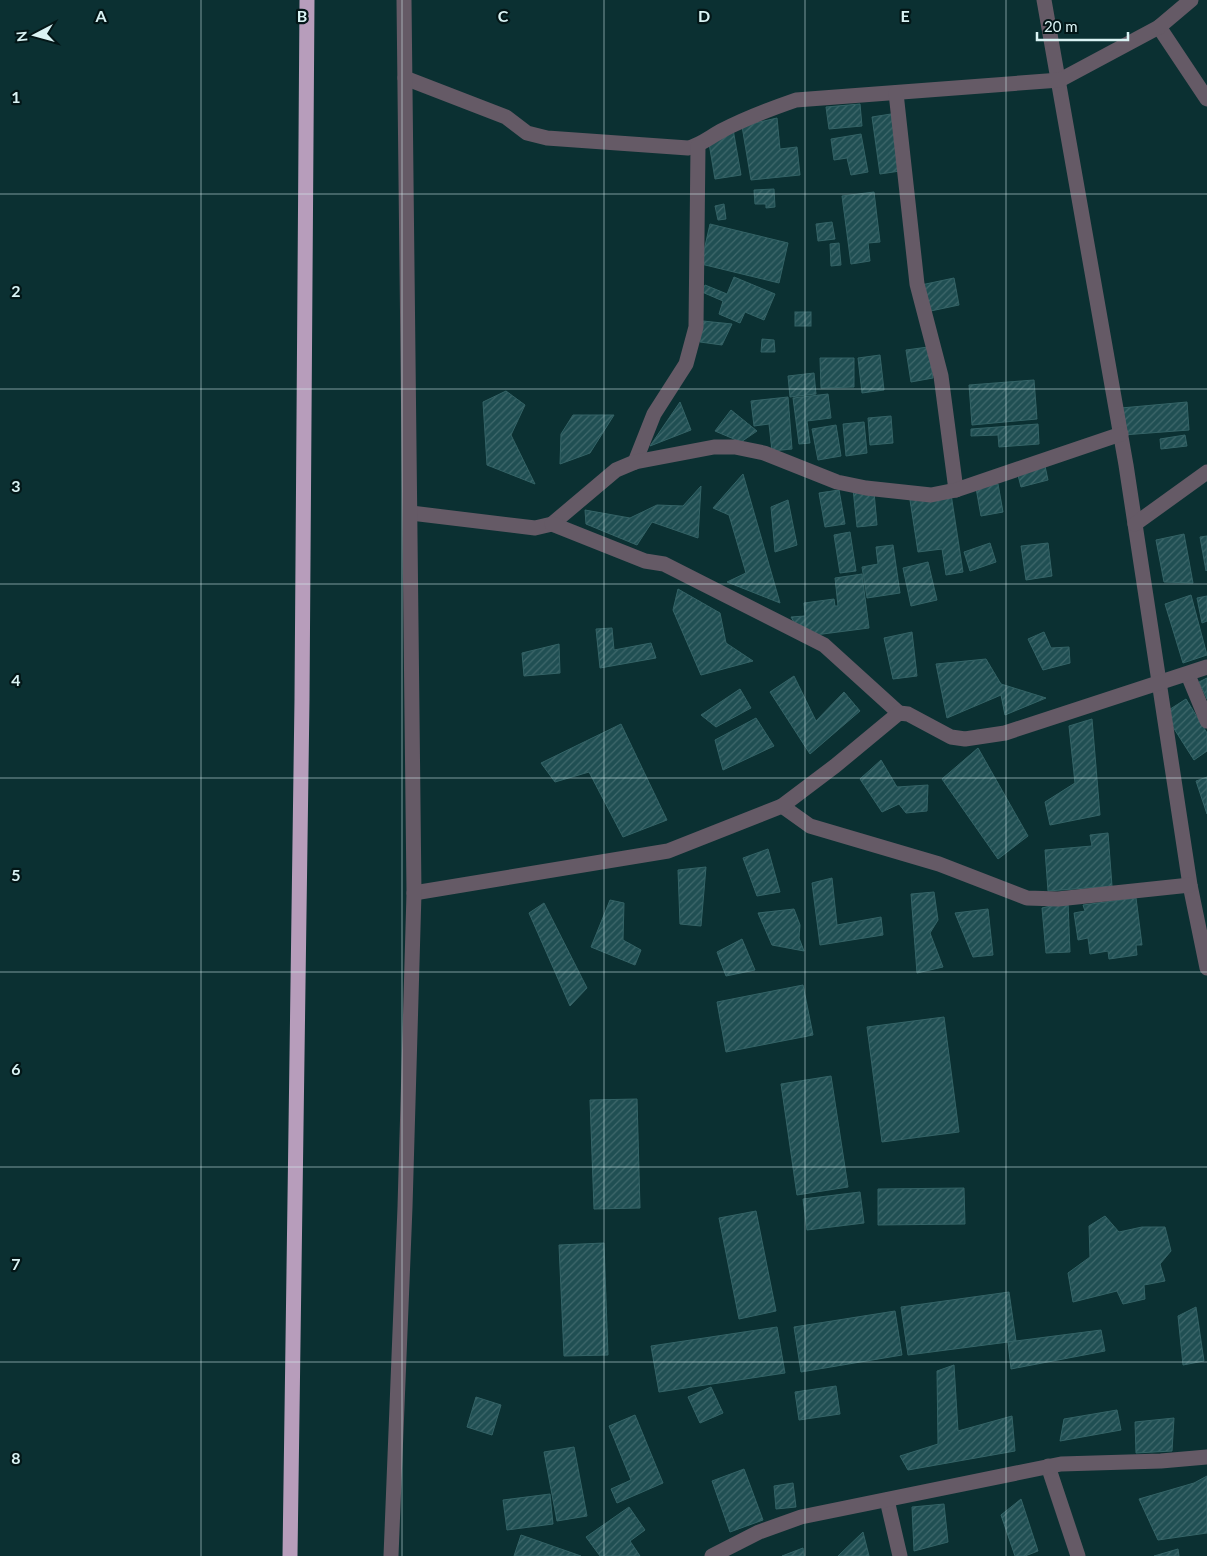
<svg xmlns="http://www.w3.org/2000/svg" width="1207" height="1556" font-family="Lato,sans-serif">
<style>
.building{fill:url(#building-hatch);stroke:#346366}
.lines{fill:none;stroke-linecap:round;stroke-linejoin:round}
.minor{stroke:#655a66;stroke-width:15}
.highway{stroke:#b79dbb;stroke-width:15}
.grid{fill:none;stroke:#daf3f4;stroke-width:1;stroke-opacity:0.55}
.grid-label{font-size:16px;text-anchor:middle;font-weight:bold;fill:#daf3f4;stroke:#031617;stroke-width:4.5;stroke-linejoin:round;paint-order:stroke}
</style>
<defs>
<pattern id="building-hatch" width="6" height="6" patternUnits="userSpaceOnUse" patternTransform="scale(1.25)"><rect width="6" height="6" fill="#204f53"/><path d="M-1 1l2-2M0 6l6-6M5 7l2-2" fill="none" stroke="#40696c"/></pattern>
</defs>
<rect width="100%" height="100%" fill="#0b3032"/>
<g class="building">
<polygon points="860,104 862,126 829,129 826,107"/>
<polygon points="891,114 900,171 880,174 872,117"/>
<polygon points="777,118 780,149 797,147 800,175 751,180 742,126"/>
<polygon points="733,129 741,175 715,179 709,143"/>
<polygon points="861,134 868,172 851,175 847,158 834,160 831,139"/>
<polygon points="774,189 775,207 766,208 766,204 755,204 754,190"/>
<polygon points="874,192 880,242 868,243 870,261 851,264 842,196"/>
<polygon points="724,204 726,219 718,220 715,206"/>
<polygon points="832,222 835,239 818,241 816,224"/>
<polygon points="710,224 788,243 779,283 701,264"/>
<polygon points="839,243 841,265 831,266 830,244"/>
<polygon points="734,277 775,294 764,320 745,312 740,323 719,314 723,301 702,292 705,285 727,294"/>
<polygon points="954,278 959,305 926,312 921,285"/>
<rect x="795" y="312" width="16" height="14"/>
<polygon points="703,321 732,324 722,345 700,342"/>
<polygon points="762,339 774,340 775,352 761,352"/>
<polygon points="928,347 933,378 911,382 906,350"/>
<polygon points="880,355 884,390 862,393 858,358"/>
<polygon points="820,358 854,358 854,387 821,388"/>
<polygon points="814,373 816,394 790,397 788,376"/>
<polygon points="1034,380 1037,419 972,425 969,385"/>
<polygon points="506,391 525,405 511,435 535,484 487,465 483,402"/>
<polygon points="828,394 831,418 807,421 810,443 799,444 793,398"/>
<polygon points="788,397 792,449 772,451 769,424 754,426 751,401"/>
<polygon points="680,402 691,430 650,446"/>
<polygon points="1187,402 1189,430 1123,435 1121,408"/>
<polygon points="731,410 757,431 741,442 715,431"/>
<polygon points="573,415 614,415 590,453 560,464 561,434"/>
<polygon points="891,416 893,443 870,445 868,418"/>
<polygon points="864,422 867,453 846,456 843,424"/>
<polygon points="1038,424 1039,444 999,447 998,435 971,436 971,429"/>
<polygon points="836,425 841,456 818,460 812,429"/>
<polygon points="1185,435 1187,446 1161,449 1160,439"/>
<polygon points="1045,466 1048,480 1021,487 1018,475"/>
<polygon points="743,474 780,603 727,582 746,573 729,515 713,508"/>
<polygon points="998,484 1003,512 981,516 976,488"/>
<polygon points="701,486 698,538 652,522 637,545 586,524 585,510 630,518 657,505 683,506"/>
<polygon points="853,489 874,492 877,525 857,527"/>
<polygon points="839,490 845,524 825,527 819,493"/>
<polygon points="951,494 963,572 946,575 942,549 918,552 910,500"/>
<polygon points="788,500 797,545 775,552 771,507"/>
<polygon points="850,532 856,571 840,573 834,535"/>
<polygon points="1184,534 1193,583 1164,582 1156,540"/>
<polygon points="1207,536 1207,570 1206,571 1200,537"/>
<polygon points="990,543 996,562 970,571 964,552"/>
<polygon points="1048,543 1052,576 1026,580 1021,546"/>
<polygon points="893,545 900,593 867,598 862,567 878,564 876,547"/>
<polygon points="928,562 937,600 911,606 903,568"/>
<polygon points="862,574 869,628 815,635 797,627 791,617 805,616 804,603 834,599 835,606 838,606 835,578"/>
<polygon points="678,589 720,613 726,643 753,661 701,675 673,610"/>
<polygon points="1191,595 1207,655 1183,663 1165,604"/>
<polygon points="1207,596 1207,621 1202,623 1197,598"/>
<polygon points="612,628 614,650 651,643 656,658 600,668 596,629"/>
<polygon points="912,632 917,676 893,679 884,638"/>
<polygon points="1044,632 1051,648 1069,647 1070,663 1043,670 1028,639"/>
<polygon points="559,644 560,673 524,676 522,653"/>
<polygon points="986,659 1001,684 1046,698 1005,715 1001,695 947,718 936,664"/>
<polygon points="794,676 816,721 844,692 860,711 810,754 770,692"/>
<polygon points="1207,678 1207,699 1199,682"/>
<polygon points="740,689 751,708 716,727 701,715"/>
<polygon points="1186,699 1207,733 1207,751 1194,760 1164,713"/>
<polygon points="756,718 774,746 723,770 715,740"/>
<polygon points="1092,719 1100,815 1050,825 1045,802 1075,783 1069,726"/>
<polygon points="621,724 667,820 623,837 589,772 555,782 541,763"/>
<polygon points="978,748 1028,836 998,859 942,779"/>
<polygon points="881,760 897,787 928,785 927,811 906,813 899,804 882,812 860,779"/>
<polygon points="1207,777 1207,814 1196,781"/>
<polygon points="1108,833 1112,886 1048,891 1045,850 1092,846 1090,835"/>
<polygon points="768,849 780,892 757,896 743,858"/>
<polygon points="706,867 701,926 680,924 678,870"/>
<polygon points="832,878 837,925 881,917 883,935 820,945 812,883"/>
<polygon points="934,892 938,920 930,933 943,967 917,973 911,894"/>
<polygon points="1136,898 1142,945 1136,945 1137,955 1109,959 1108,951 1090,954 1088,938 1078,940 1074,913 1085,911 1083,905"/>
<polygon points="610,900 624,903 623,940 641,950 635,965 591,947"/>
<polygon points="1068,902 1070,952 1046,953 1042,908"/>
<polygon points="544,903 587,988 570,1006 529,913"/>
<polygon points="794,909 800,925 799,938 804,951 772,945 758,913"/>
<polygon points="988,909 993,955 973,957 955,913"/>
<polygon points="742,939 755,970 726,976 717,952"/>
<polygon points="803,985 813,1035 726,1052 717,1002"/>
<polygon points="944,1017 959,1132 882,1142 867,1027"/>
<polygon points="831,1076 848,1187 797,1195 781,1084"/>
<polygon points="637,1099 640,1208 594,1209 590,1100"/>
<polygon points="964,1188 965,1224 878,1225 878,1189"/>
<polygon points="860,1192 864,1223 807,1230 803,1199"/>
<polygon points="756,1211 776,1311 739,1319 719,1218"/>
<polygon points="1105,1216 1119,1232 1142,1227 1165,1227 1171,1251 1160,1264 1165,1281 1144,1285 1145,1299 1123,1304 1117,1291 1073,1302 1068,1273 1090,1257 1089,1226"/>
<polygon points="604,1243 608,1355 564,1356 559,1245"/>
<polygon points="1009,1292 1016,1341 908,1355 901,1307"/>
<polygon points="1196,1307 1204,1361 1183,1365 1178,1316"/>
<polygon points="895,1311 902,1355 801,1372 794,1327"/>
<polygon points="777,1327 785,1373 659,1392 651,1346"/>
<polygon points="1101,1330 1105,1351 1011,1369 1008,1342"/>
<polygon points="954,1365 958,1431 1012,1416 1015,1451 908,1470 900,1456 938,1444 937,1371"/>
<polygon points="836,1386 840,1414 799,1420 795,1392"/>
<polygon points="711,1387 723,1413 700,1423 688,1397"/>
<polygon points="476,1397 501,1405 492,1435 467,1427"/>
<polygon points="1117,1410 1121,1430 1060,1441 1064,1419"/>
<polygon points="635,1415 663,1483 617,1503 611,1489 631,1480 609,1426"/>
<polygon points="1174,1418 1172,1451 1136,1453 1135,1422"/>
<polygon points="574,1447 587,1516 557,1521 544,1452"/>
<polygon points="744,1469 763,1520 730,1532 712,1481"/>
<polygon points="1207,1476 1207,1533 1158,1540 1139,1499 1194,1483"/>
<polygon points="793,1483 796,1507 776,1509 774,1486"/>
<polygon points="550,1494 553,1524 507,1530 503,1500"/>
<polygon points="1021,1499 1038,1551 1025,1556 1015,1556 1001,1515"/>
<polygon points="944,1504 948,1542 914,1551 912,1507"/>
<polygon points="629,1507 645,1530 630,1541 640,1556 600,1556 586,1537"/>
<polygon points="863,1532 869,1556 838,1556"/>
<polygon points="521,1535 581,1556 514,1556"/>
<polygon points="803,1548 804,1556 782,1556"/>
<polygon points="1178,1549 1179,1556 1154,1556"/>
</g>
<g class="lines">
<g class="minor">
<polyline points="1044,0 1126,465 1190,885 1207,968"/>
<polyline points="1159,27 1207,99"/>
<path d="M405,78L506,117L527,133L547,138L688,148C701,145 711,136 723,130C746,118 770,109 796,100L1060,80L1159,27L1191,0"/>
<polyline points="896,93 917,284 941,376 956,490"/>
<polyline points="635,462 654,414 686,364 696,327 698,146"/>
<polyline points="411,513 535,528 552,524 616,470 635,462 714,447 735,447 764,453 837,482 866,488 931,495 956,490 1121,434"/>
<polyline points="552,524 645,561 664,564 824,645 899,713"/>
<polyline points="1135,524 1207,472"/>
<polyline points="1188,675 1207,721"/>
<polyline points="782,806 810,826 939,864 1027,898 1058,899 1190,885"/>
<polyline points="414,893 668,851 782,806 835,766 899,713 908,714 951,737 965,739 1005,733 1207,667"/>
<polyline points="1048,1466 1078,1556"/>
<polyline points="887,1500 900,1556"/>
<polyline points="391,1556 405,1207 414,893 404,0"/>
<polyline points="712,1556 759,1532 801,1517 1061,1464 1161,1461 1207,1457"/>
</g>
<polyline class="highway" points="290,1556 302,699 307,0"/>
</g>
<path class="grid" d="M201,0V1556M402,0V1556M604,0V1556M805,0V1556M1006,0V1556M0,194H1207M0,389H1207M0,584H1207M0,778H1207M0,972H1207M0,1167H1207M0,1362H1207"/>
<g class="grid-label">
<text x="101" y="22">A</text>
<text x="302" y="22">B</text>
<text x="503" y="22">C</text>
<text x="704" y="22">D</text>
<text x="905" y="22">E</text>
<text x="16" y="103">1</text>
<text x="16" y="297">2</text>
<text x="16" y="492">3</text>
<text x="16" y="686">4</text>
<text x="16" y="881">5</text>
<text x="16" y="1075">6</text>
<text x="16" y="1270">7</text>
<text x="16" y="1464">8</text>
</g>
<g transform="translate(35 35) rotate(264)" stroke="#031617" stroke-width="4" paint-order="stroke">
<path d="M0-4L9 19L0 12L-9 19Z" fill="#daf3f4"/>
<text y="-8" font-size="14" font-weight="bold" text-anchor="middle" fill="#daf3f4">N</text>
</g>
<path d="M1037 32v8h91v-8" fill="none" stroke="#daf3f4" stroke-width="2.5"/>
<text x="1044" y="32" font-size="15" fill="#daf3f4" stroke="#031617" stroke-width="4" paint-order="stroke">20 m</text>
</svg>
